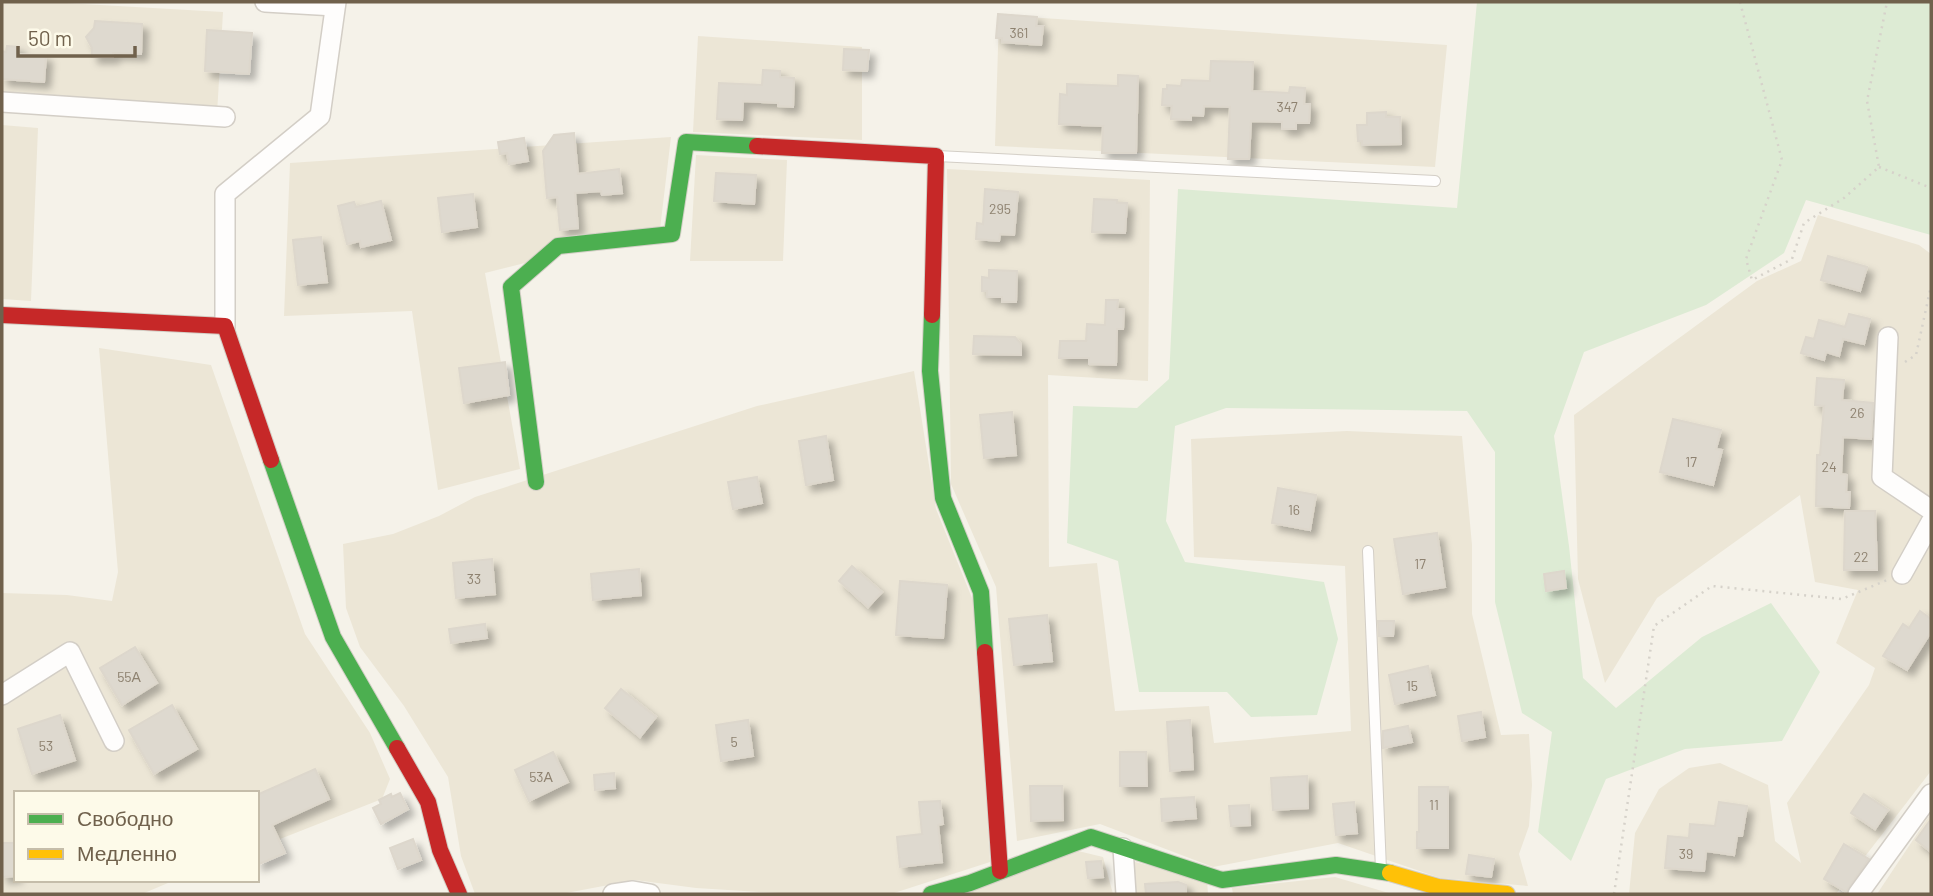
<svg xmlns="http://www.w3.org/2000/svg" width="1933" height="896" font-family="Barlow,sans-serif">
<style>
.residential{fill:#ece6d6}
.green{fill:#ddebd4}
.building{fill:#ded9cf;stroke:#ddd7cc;stroke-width:2;filter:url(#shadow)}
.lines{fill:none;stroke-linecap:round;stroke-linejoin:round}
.lane-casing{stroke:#d3cec6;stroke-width:12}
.street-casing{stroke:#d3cec6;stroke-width:22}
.fast-casing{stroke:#d3cfc6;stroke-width:18}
.slow-casing{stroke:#d3cfc6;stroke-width:18}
.jam-casing{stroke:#d3cfc6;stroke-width:18}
.path{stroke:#d6d2ca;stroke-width:2.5;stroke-dasharray:2 5;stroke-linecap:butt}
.lane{stroke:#fefdfc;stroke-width:10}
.street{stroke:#fefdfc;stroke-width:19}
.fast{stroke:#4caf50;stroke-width:16}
.slow{stroke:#ffc107;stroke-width:16}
.jam{stroke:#c62828;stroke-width:16}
.labels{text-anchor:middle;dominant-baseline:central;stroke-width:6;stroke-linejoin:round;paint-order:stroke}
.number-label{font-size:14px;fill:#8e8270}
</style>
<defs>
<filter id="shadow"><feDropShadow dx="6" dy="6" stdDeviation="3.5" flood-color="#0004"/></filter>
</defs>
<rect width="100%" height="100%" fill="#f5f2e9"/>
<g class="residential">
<polygon points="2,2 48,2 223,12 217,114 2,98"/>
<polygon points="999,15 1447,45 1435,167 995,146"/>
<polygon points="698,36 862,47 862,140 693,132"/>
<polygon points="2,125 38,128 31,301 2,299"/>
<polygon points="671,137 660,229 485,273 520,469 438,490 412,311 284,316 290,163"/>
<polygon points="696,155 787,160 783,261 690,261"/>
<polygon points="947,169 1150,180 1148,381 1048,375 1049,567 1097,563 1115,711 1209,706 1214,743 1351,731 1345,566 1194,557 1191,439 1347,431 1462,436 1472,545 1472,614 1501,735 1529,734 1532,785 1529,826 1519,854 1528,886 1440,878 1338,843 1213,867 1100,824 1017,841 996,587 951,484"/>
<polygon points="1818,215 1919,245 1931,254 1931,771 1836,894 1629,894 1635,833 1659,789 1689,768 1720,763 1768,785 1775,841 1801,863 1787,803 1869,685 1875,668 1836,643 1858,590 1815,582 1800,495 1657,598 1605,683 1578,579 1574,415 1757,281 1801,261"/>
<polygon points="99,348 211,365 305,634 370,733 390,779 382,799 257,848 257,793 16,793 16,880 175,880 142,894 2,894 2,593 67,595 112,601 118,572"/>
<polygon points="914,371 936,509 974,603 990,862 891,894 794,894 696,888 635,880 561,894 475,894 461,856 448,777 404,706 360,647 346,608 343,544 393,534 439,516 475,497 757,406"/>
<polygon points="1931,813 1931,894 1877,894"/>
<polygon points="1074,850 1103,857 1113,894 948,894"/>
<polygon points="1135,862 1207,880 1208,894 1135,894"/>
<polygon points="1335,877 1392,894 1233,894 1232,888"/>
</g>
<polygon class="green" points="1477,2 1931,2 1931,235 1806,200 1784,253 1706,305 1584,352 1554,436 1569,546 1583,678 1616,708 1702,637 1771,603 1820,672 1782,741 1685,749 1606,779 1571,861 1538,832 1552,732 1522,713 1495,602 1495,452 1467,411 1226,408 1175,426 1166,521 1185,562 1324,582 1338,639 1317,715 1251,717 1227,692 1139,692 1118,561 1067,543 1073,406 1137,408 1169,379 1178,189 1457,208"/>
<g class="building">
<polygon points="998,14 1037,17 1036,26 1043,26 1041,45 1002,42 1002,38 996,38"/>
<polygon points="95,21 142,24 141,54 113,53 113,57 92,57 92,48 86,37 94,28"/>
<polygon points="207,30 252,33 249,74 205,71"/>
<polygon points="7,46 19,47 18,54 46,56 44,82 2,79 2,51 6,52"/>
<polygon points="844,49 869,50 867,71 843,70"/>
<polygon points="1211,61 1253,62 1252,91 1289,93 1290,87 1305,88 1304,104 1310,104 1309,123 1296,123 1296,129 1282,129 1282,122 1251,121 1249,159 1228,159 1230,107 1204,106 1203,116 1191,115 1191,120 1171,119 1172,106 1162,105 1163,89 1167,89 1167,85 1181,86 1182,80 1210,81"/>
<polygon points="763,70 780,71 780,77 794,78 793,107 778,106 778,103 743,101 742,120 717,119 719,83 762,85"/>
<polygon points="1118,75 1138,76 1136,153 1102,153 1103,126 1059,124 1060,94 1067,95 1067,84 1118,86"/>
<polygon points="1386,112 1386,117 1400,117 1401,144 1362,145 1362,141 1358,141 1357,125 1367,125 1367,113"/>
<polygon points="574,133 578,174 619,169 622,193 602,195 601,191 575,193 578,228 560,230 557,197 547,198 543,151 554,135"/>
<polygon points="524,138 528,161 509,164 507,153 500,154 498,142"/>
<polygon points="716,173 756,175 754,204 714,201"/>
<polygon points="985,189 1018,192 1014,235 1000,234 999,241 976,239 977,223 983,224"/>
<polygon points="473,194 477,227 442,232 438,198"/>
<polygon points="1094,199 1117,200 1117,203 1127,203 1125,233 1092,232"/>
<polygon points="381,201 391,240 361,247 360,241 347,244 338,206 354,202 356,207"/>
<polygon points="321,237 327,282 298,285 293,240"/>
<polygon points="1828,256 1867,267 1860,291 1821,280"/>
<polygon points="989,270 1017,271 1016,302 1002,302 1002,297 987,297 987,291 982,291 982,277 989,278"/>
<polygon points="1106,300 1118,300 1117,309 1124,309 1123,329 1117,329 1116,365 1089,364 1089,358 1059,358 1060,341 1086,341 1087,324 1105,325"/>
<polygon points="1849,314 1870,319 1864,344 1843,339 1839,356 1826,352 1824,360 1801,353 1806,337 1814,339 1819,320 1845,327"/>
<polygon points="974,336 1015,337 1021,344 1021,355 973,354"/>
<polygon points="505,362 509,395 464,403 459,368"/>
<polygon points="1817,378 1844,380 1842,400 1873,403 1871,439 1843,437 1841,474 1847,475 1846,492 1850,492 1849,508 1816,506 1817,455 1820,455 1824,406 1815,405"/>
<polygon points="1012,412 1016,455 984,458 980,415"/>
<polygon points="1673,419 1721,430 1716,449 1722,450 1713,485 1660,472"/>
<polygon points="826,436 833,480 806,485 799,441"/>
<polygon points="757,477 762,503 733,509 728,482"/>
<polygon points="1278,488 1316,495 1310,530 1272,523"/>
<polygon points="1845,511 1875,511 1877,570 1844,570"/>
<polygon points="1437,533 1445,587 1403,594 1394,539"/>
<polygon points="492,559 495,594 456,598 453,563"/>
<polygon points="852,566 882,592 868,607 839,581"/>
<polygon points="639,569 641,595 593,600 591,574"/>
<polygon points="1564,571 1566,588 1546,591 1544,574"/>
<polygon points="900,581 947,585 943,638 896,635"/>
<polygon points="1920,611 1931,619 1931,632 1907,670 1883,656 1903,624 1909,628"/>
<polygon points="1047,615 1052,661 1014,665 1009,619"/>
<polygon points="1378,621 1394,621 1393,636 1379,636"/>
<polygon points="485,624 487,638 451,643 449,629"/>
<polygon points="135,647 157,683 122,705 100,668"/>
<polygon points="1428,666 1435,695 1395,704 1389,675"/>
<polygon points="621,689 656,717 640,737 605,708"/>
<polygon points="172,705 197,749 154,774 129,730"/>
<polygon points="1481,712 1485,737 1462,741 1458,716"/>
<polygon points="60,715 75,760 32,774 18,729"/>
<polygon points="748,720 753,756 721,761 716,725"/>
<polygon points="1190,720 1193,769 1170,771 1167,722"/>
<polygon points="1408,726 1412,742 1383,748 1383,731"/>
<polygon points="553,752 568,782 529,801 515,770"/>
<polygon points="1120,752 1146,752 1147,786 1120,786"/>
<polygon points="315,769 329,799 272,825 285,853 257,865 257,795"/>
<polygon points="614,773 615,788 595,790 594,775"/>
<polygon points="1307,776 1308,808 1273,810 1271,778"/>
<polygon points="1030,786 1062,786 1063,820 1031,821"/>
<polygon points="1419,787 1448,787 1448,848 1417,848 1417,832 1419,832"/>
<polygon points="400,793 408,809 381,824 373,808 381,804 379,800 391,794 392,797"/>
<polygon points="1864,794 1888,810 1875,829 1851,813"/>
<polygon points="1194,797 1196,818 1162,821 1161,799"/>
<polygon points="940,801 943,824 938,825 942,862 900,867 897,837 922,834 919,802"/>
<polygon points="1354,802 1357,833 1336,835 1333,804"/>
<polygon points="1719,802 1747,806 1742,836 1737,836 1734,855 1706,851 1704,871 1665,868 1668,836 1689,838 1690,824 1715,826"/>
<polygon points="1249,805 1250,825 1231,826 1229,806"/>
<polygon points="1931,819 1931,852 1916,840"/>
<polygon points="413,839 421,860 398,869 390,848"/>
<polygon points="2,843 16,843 16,876 2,877"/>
<polygon points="1844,844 1869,859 1846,892 1824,879"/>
<polygon points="1469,855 1494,859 1491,877 1466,874"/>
<polygon points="1101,861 1103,877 1088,878 1086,862"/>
<polygon points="1178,882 1186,885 1186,894 1146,894 1145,884"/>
</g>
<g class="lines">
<defs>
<g id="lane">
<polyline points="937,156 1435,181"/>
<polyline points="1368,551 1381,870"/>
</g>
<g id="street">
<polyline points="265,2 335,6"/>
<polyline points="2,102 225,117"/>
<polyline points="225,326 225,194 320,116 336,2"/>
<polyline points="1888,337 1882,477 1931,510"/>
<polyline points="1902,574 1931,522"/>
<polyline points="2,695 70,652 114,741"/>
<polyline points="1123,848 1126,894"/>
<polyline points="613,894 633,891 650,894"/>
<polyline points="1858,894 1931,794"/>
</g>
<g id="fast">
<polyline points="932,315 930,371 943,498 981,592 985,652"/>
<polyline points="271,460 333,637 397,748"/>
<polyline points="536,482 511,287 558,246 672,234 686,142 757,146"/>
<polyline points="931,894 970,883 1091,837 1222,880 1336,865 1390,873"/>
</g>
<polyline id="slow" points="1390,873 1438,887 1507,894"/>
<g id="jam">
<polyline points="757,146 936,156 932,315"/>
<polyline points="2,315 225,326 271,460"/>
<polyline points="985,652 1000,871"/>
<polyline points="397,748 428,802 440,850 459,894"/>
</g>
</defs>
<use href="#lane" class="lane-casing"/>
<use href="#street" class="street-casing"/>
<use href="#fast" class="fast-casing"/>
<use href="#slow" class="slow-casing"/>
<use href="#jam" class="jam-casing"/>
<g class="path">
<polyline points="1740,2 1782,160 1746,259 1752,280 1792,259 1804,223 1844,198 1879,167 1867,101 1887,2"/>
<polyline points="1879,167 1931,188"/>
<polyline points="1905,362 1916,355 1931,286"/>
<polyline points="1614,894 1654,626 1712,586 1842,599 1887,580"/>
</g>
<use href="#lane" class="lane"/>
<use href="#street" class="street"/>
<use href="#fast" class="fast"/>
<use href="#slow" class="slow"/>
<use href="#jam" class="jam"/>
</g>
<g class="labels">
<g class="number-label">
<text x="1019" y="32">361</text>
<text x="1287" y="106">347</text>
<text x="1000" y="208">295</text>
<text x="1857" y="412">26</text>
<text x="1691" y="461">17</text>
<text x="1829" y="466">24</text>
<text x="1294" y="509">16</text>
<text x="1861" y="556">22</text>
<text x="1420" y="563">17</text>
<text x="474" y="578">33</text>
<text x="129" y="676">55А</text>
<text x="1412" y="685">15</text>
<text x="734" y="741">5</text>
<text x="46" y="745">53</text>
<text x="541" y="776">53А</text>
<text x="1434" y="804">11</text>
<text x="1686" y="853">39</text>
</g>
</g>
<rect width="1933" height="896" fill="none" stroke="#70614c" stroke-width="7"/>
<rect x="14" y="791" width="245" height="91" fill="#fdfae9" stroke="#c5bdaa" stroke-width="2"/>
<rect x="28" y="814" width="35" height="10" fill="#4caf50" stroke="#c5bdaa" stroke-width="2"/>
<text x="77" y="826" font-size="21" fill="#70614c">Свободно</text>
<rect x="28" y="849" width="35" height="10" fill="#ffc107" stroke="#c5bdaa" stroke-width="2"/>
<text x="77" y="861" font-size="21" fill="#70614c">Медленно</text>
<path d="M18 46v10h117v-10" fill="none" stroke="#70614c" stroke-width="3.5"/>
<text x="28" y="46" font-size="21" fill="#70614c" stroke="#fdfae9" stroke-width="5" paint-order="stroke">50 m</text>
</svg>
